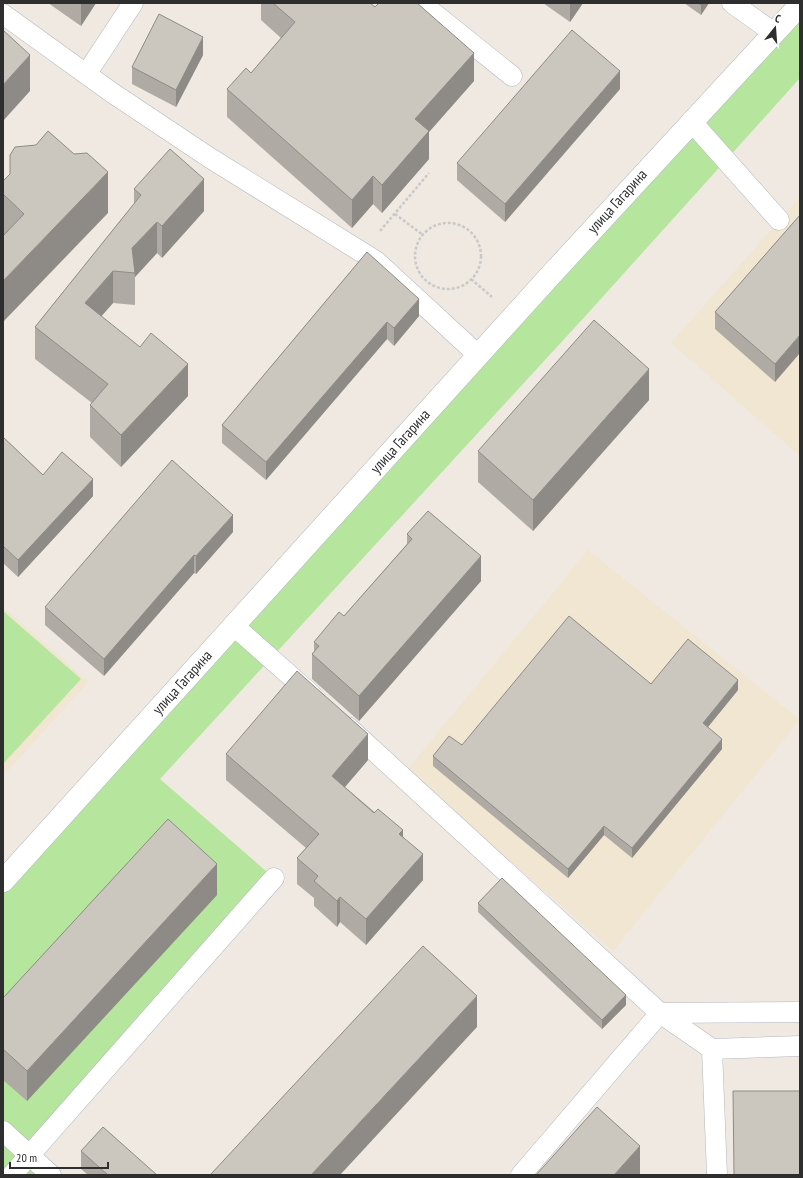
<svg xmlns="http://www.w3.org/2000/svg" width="803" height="1178" font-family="'PT Sans Narrow',sans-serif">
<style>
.education{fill:#f0e6d1}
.green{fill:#b6e59e}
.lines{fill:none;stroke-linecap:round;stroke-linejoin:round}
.lane-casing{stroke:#b4b7c1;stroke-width:21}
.secondary-casing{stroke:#b4b7c1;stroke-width:23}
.path{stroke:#c9c9c9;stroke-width:2.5;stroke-dasharray:3 2;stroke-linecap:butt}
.lane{stroke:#fff;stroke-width:20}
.secondary{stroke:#fff;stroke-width:22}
.wall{fill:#afaba4}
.shaded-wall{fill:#8e8b86}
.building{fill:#cbc7bf;stroke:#8e8b86}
.labels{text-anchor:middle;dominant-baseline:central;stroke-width:4;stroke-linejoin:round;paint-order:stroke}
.street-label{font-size:15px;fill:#2e2e2e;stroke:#fff}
</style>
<rect width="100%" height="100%" fill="#efe9e1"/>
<g class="education">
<polygon points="800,197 800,456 671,343"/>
<polygon points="588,550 800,720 613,951 407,770"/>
<polygon points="3,607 88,682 3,776"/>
</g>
<g class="green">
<polygon points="800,5 800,78 589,312 160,779 274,878 30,1156 51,1175 3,1175 3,881"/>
<polygon points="3,611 81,679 3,764"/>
</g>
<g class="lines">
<defs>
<g id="lane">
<polyline points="421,3 512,76"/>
<polyline points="732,3 774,33"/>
<polyline points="3,14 111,92 210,158 376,261 478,355"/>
<polyline points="87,73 133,3"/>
<polyline points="691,121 779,220"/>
<polyline points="233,625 312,695"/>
<polyline points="348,727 660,1013 712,1049"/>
<polyline points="3,1131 51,1175"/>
<polyline points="12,1175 274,878"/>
<polyline points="521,1175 660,1013 800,1012"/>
<polyline points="717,1175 712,1049 800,1046"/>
</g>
<polyline id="secondary" points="3,881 549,277 800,5"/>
</defs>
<use href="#lane" class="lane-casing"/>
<use href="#secondary" class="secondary-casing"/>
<g class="path">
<polyline points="395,214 423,235"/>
<circle cx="448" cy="256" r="33"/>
<polyline points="380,231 429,173"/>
<polyline points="471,279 492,297"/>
</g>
<use href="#lane" class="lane"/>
<use href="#secondary" class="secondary"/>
</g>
<g class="wall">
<polygon points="48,3 96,3 81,26"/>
<polygon points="261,3 375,7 474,81 429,132 429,159 382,213 373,204 352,228 227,117 227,89 251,73 281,38 261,20"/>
<polygon points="543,3 583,3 570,22"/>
<polygon points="684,3 709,3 701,15"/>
<polygon points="203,55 176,107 132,84 132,67"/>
<polygon points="620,89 505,222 457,180 457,163"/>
<polygon points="3,181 108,213 3,236"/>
<polygon points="134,189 204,211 162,258 157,253 135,277 135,305 113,303 101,316 188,396 121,467 90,437 90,405 92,403 35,359 35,327 134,204"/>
<polygon points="800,215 775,382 715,329 715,312"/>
<polygon points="367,252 419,316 394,346 387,339 266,480 222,443 222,425"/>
<polygon points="649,400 533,531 478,482 478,451"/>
<polygon points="3,437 43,475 93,496 18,577 3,563"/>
<polygon points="233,532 196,574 194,573 104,676 45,625 45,607"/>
<polygon points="407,534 481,581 359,721 312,679 312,654 314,652 314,642 344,616 407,544"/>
<polygon points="651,684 738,690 708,727 722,749 632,858 604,835 568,878 433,766 433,756 462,745"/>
<polygon points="226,754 368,760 345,787 403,836 423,880 366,945 340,922 337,927 314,906 314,898 297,884 297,858 306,848 226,780"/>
<polygon points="217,895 27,1101 3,1080 3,998"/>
<polygon points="478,903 626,1005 602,1029 478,912"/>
<polygon points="81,1151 157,1175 88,1175 81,1169"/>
</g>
<g class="shaded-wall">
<polygon points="81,3 96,3 81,26"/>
<polygon points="570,3 583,3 570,22"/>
<polygon points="703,3 709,3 701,15 701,5"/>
<polygon points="203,37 203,55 176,107 176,90"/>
<polygon points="474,53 474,81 429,132 429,159 382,213 382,185 415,119"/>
<polygon points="30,55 30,91 3,121 3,85"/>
<polygon points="620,71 620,89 505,222 505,204"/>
<polygon points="108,172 108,213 3,322 3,281"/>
<polygon points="373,176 373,204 352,228 352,200"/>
<polygon points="204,179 204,211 162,258 162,226"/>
<polygon points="157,222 157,253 135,277 132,248"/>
<polygon points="113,271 113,303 85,335 85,303"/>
<polygon points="419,299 419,316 394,346 394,328"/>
<polygon points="387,322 387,339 266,480 266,462"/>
<polygon points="800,335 800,353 775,382 775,364"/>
<polygon points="188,364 188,396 121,467 121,435"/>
<polygon points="649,369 649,400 533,531 533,500"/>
<polygon points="93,479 93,496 18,577 18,560"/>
<polygon points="233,515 233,532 196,574 196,556"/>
<polygon points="194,555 194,573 104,676 104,659"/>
<polygon points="481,556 481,581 359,721 359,696"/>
<polygon points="738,680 738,690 703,733 703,723"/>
<polygon points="368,734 368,760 332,802 332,776"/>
<polygon points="722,739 722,749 632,858 632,848"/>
<polygon points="604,826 604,835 568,878 568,869"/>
<polygon points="403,830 403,856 399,834"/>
<polygon points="423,854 423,880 366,945 366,919"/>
<polygon points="217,864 217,895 27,1101 27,1071"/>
<polygon points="340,897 340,922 337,927 337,901"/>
<polygon points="626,995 626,1005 602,1029 602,1020"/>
<polygon points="477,996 477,1027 340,1175 311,1175"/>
<polygon points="640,1146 640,1175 614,1175"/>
</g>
<g class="building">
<polygon points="273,3 370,3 375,7 379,3 417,3 474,53 415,119 429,131 382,185 373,176 352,200 227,89 246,68 251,73 295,22"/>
<polygon points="698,3 703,3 701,5"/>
<polygon points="159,14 203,37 176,90 132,67"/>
<polygon points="3,30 30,55 3,85"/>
<polygon points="572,30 620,71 505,204 457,163"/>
<polygon points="48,131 74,154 87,153 108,172 3,281 3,236 24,214 3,194 3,181 10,174 10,155 15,147 36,145"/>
<polygon points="170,149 204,179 162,226 157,222 132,248 135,273 113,271 85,303 140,347 151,333 188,364 121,435 90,405 108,384 35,327 141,195 134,189"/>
<polygon points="800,215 800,335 775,364 715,312"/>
<polygon points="367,252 419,299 394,328 387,322 266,462 222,425"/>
<polygon points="594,320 649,369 533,500 478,451"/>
<polygon points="3,437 43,475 62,452 93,479 18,560 3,546"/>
<polygon points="172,460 233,515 196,556 194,555 104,659 45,607"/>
<polygon points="428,511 481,556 359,696 312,654 319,646 314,642 339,612 344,616 412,539 407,534"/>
<polygon points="569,616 651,684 688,639 738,680 703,723 722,739 632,848 604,826 568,869 433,756 449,736 462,745"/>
<polygon points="297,671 368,734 332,776 374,813 378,809 403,830 399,834 423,854 366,919 340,897 337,901 314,881 318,876 297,858 319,834 226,754"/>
<polygon points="168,819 217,864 27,1071 3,1049 3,998"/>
<polygon points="502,878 626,995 602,1020 478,903"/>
<polygon points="423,946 477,996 311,1175 212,1175 211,1174"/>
<polygon points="733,1091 800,1091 800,1175 734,1175"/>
<polygon points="597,1107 640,1146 614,1175 536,1175"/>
<polygon points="103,1127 157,1175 108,1175 81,1151"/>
</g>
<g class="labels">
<g class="street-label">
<text transform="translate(617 201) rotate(-48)">улица Гагарина</text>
<text transform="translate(400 441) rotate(-48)">улица Гагарина</text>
<text transform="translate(182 682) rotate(-48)">улица Гагарина</text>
</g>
</g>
<rect width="803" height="1178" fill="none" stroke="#2e2e2e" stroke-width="8"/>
<g transform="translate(775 28) rotate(17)" stroke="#ffffff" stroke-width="3" paint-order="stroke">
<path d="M0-3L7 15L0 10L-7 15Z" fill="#2e2e2e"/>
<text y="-6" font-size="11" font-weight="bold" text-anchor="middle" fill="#2e2e2e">С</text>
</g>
<path d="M10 1162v6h98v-6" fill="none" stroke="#2e2e2e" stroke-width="2"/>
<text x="16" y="1162" font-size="12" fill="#2e2e2e" stroke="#ffffff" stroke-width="3" paint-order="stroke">20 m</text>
</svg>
